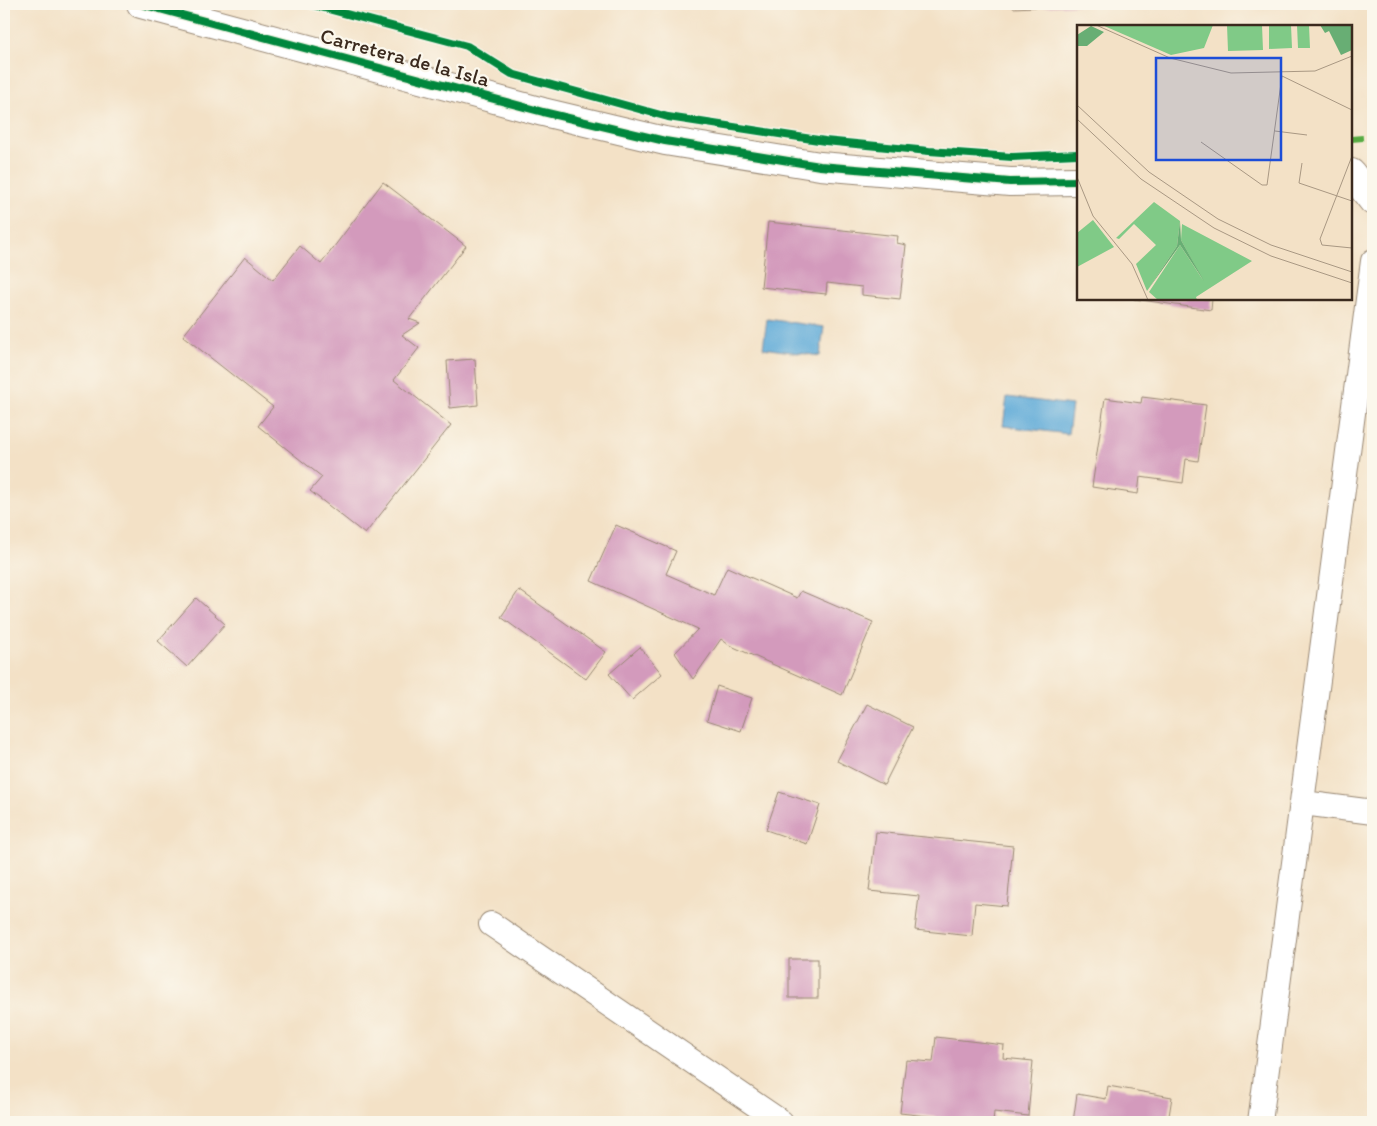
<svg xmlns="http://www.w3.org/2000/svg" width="1377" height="1126" font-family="Itim,sans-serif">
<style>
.water{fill:#60abd8;stroke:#4e6a7b}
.building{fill:#d39abc}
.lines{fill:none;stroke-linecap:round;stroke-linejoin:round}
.lane-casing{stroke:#978672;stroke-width:26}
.street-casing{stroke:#978672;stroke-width:30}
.lane{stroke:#fff;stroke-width:24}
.street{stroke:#fff;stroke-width:28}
.quiet{stroke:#55ab43;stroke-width:6;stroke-dasharray:12 6;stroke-linecap:butt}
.cycleway-casing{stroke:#fbf7ec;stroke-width:11}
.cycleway{stroke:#00873e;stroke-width:8}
.labels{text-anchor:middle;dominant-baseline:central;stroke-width:4.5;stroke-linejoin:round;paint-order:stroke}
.street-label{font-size:21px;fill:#3b2a1e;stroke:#fbf7ec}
.inset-road{fill:none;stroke:#a99883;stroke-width:1}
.view{fill:#1d4ed8;fill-opacity:0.15;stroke:#1d4ed8;stroke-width:2.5}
.inset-edge{fill:none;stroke:#3b2a1e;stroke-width:2.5}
</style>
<rect width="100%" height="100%" fill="#fbf7ec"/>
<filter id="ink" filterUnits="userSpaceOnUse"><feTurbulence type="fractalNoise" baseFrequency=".02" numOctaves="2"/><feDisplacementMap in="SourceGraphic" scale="10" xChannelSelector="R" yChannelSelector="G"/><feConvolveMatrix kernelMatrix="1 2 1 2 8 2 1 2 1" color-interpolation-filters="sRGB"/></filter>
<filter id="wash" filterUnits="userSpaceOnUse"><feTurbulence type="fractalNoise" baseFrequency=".0096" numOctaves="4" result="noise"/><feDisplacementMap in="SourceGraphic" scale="20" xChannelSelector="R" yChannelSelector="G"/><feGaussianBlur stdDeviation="1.12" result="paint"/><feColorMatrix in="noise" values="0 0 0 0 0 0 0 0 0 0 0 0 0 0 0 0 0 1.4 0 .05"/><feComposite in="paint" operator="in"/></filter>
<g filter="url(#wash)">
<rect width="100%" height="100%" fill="#f3e1c6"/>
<g class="water">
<polygon points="767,319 824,327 820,356 763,348"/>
<polygon points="1007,397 1072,405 1068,434 1003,426"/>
</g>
<g id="blocks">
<g class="building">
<polygon points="1013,4 1078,4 1078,5 1013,8"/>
<polygon points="383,182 466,246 409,319 420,323 402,335 419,348 394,380 451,425 365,534 310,491 322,477 258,426 273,407 183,336 245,257 273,280 300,246 321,264"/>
<polygon points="768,222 898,236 897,243 906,245 900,299 862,295 862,287 827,283 826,294 761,287"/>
<polygon points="1134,299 1212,299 1211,310"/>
<polygon points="475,359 478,405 450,408 447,361"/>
<polygon points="1142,397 1206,405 1198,461 1186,459 1183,483 1140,477 1138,494 1092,487 1105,398 1141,403"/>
<polygon points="616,525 676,551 666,574 714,595 727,567 797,598 801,591 873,622 842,695 729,645 721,639 693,679 675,653 698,629 591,581"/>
<polygon points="519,590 606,652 586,679 501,617"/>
<polygon points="196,598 225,624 187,667 158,641"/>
<polygon points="640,647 662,674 632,700 609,674"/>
<polygon points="717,686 752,698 741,731 707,720"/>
<polygon points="867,704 913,727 884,785 837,761"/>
<polygon points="779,792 820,805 807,844 766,830"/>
<polygon points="876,832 1013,846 1007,906 975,903 972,936 915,930 919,896 869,891"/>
<rect x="789" y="959" width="29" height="39"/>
<polygon points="936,1037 1004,1045 1003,1058 1033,1061 1028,1116 994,1112 993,1122 982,1122 900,1113 906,1060 933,1062"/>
<polygon points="1108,1086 1172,1097 1168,1122 1073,1122 1077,1094 1106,1099"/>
</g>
</g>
</g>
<g filter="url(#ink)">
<use href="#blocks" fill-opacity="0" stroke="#978672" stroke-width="1"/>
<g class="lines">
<defs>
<g id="lane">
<polyline points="1303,803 1373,812"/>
<polyline points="491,924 781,1122"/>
<polyline points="1260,1122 1373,261"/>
</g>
<g id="street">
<polyline points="141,4 543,112 665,141 820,166 1010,182 1078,181"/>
<polyline points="1351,173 1373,201"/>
</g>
</defs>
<use href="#lane" class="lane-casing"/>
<use href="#street" class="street-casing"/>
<use href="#lane" class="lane"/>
<use href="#street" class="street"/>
<polyline class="quiet" points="1351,139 1373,137"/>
<defs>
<g id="cycleway">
<polyline points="141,4 543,112 665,141 820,166 1010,182 1078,181"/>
<polyline points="309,4 467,46 512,74 668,117 825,141 929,151 1012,157 1078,154"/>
</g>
</defs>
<use href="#cycleway" class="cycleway-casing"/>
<use href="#cycleway" class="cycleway"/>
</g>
</g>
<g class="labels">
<g class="street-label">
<text transform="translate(405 57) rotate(15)">Carretera de la Isla</text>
</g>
</g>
<g transform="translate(1077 25)">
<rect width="275" height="275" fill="#f3e1c6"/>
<path d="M25,0H136L127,23L94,30ZM150,0H185L186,25L151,26ZM192,0H214L215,23L192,24ZM220,0H232L233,23H221ZM77,177L103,196L100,221L70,266L59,239L79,220L57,199L42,214L39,213ZM16,195L37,222L0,242V208ZM105,199L175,236L119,272L120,275H81L72,267L103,220L126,255L104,215Z" fill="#80ca87"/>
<path d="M243,0H275V25L264,30L252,6L248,8ZM14,1L27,7L10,21H0V10ZM103,196L104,215L127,256L103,220L70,266L100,221Z" fill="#68ae74"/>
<path class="inset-road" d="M19,0L93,33L154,48L238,46L275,31M203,50L275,85M0,80L72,147L141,194L194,220L275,247M0,94L64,154L137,203L194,231L275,258M198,106L230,110M124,117L185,160H190L205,51M275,131L243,214L245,220L275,223M225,138L222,158L275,176M0,152L16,191L55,239L71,275"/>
<path class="view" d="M79,33H204V135H79Z"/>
<rect width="275" height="275" class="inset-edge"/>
</g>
<rect width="1377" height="1126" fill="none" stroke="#fbf7ec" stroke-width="20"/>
</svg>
